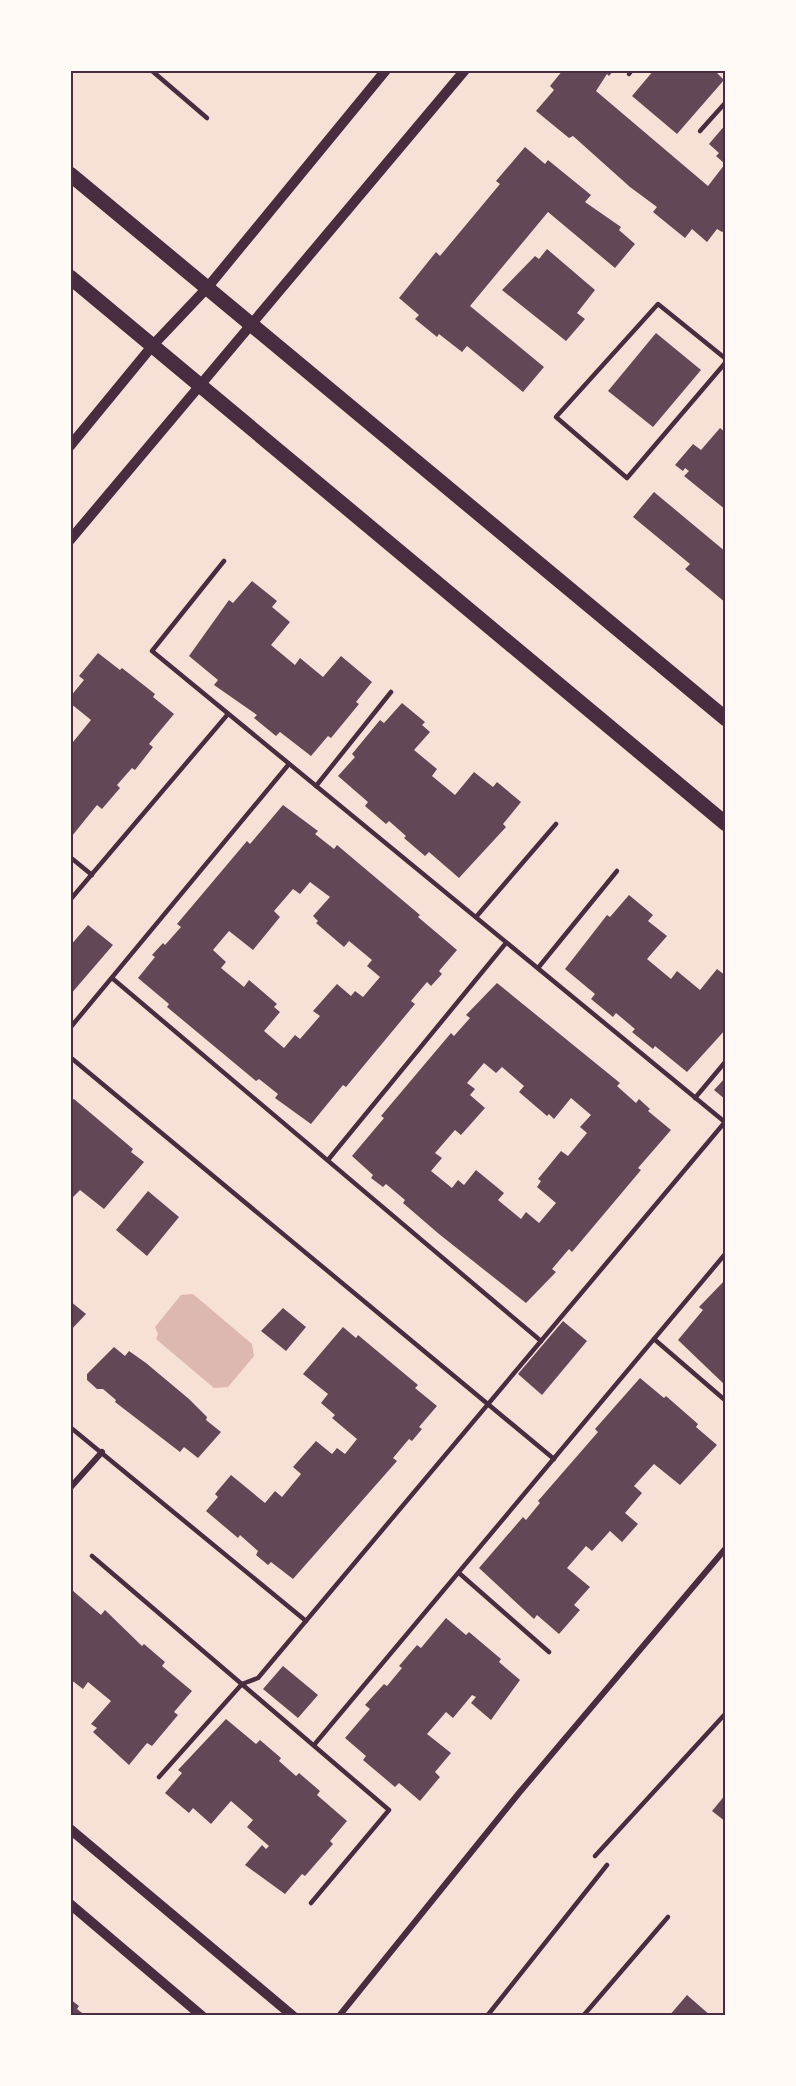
<svg xmlns="http://www.w3.org/2000/svg" width="796" height="2086" font-family="Roboto,sans-serif">
<style>
.water{fill:#dcb8b0}
.building{fill:#644757;fill-rule:evenodd}
.lines{fill:none;stroke-linecap:round;stroke-linejoin:round}
.service{stroke:#4a2c40;stroke-width:4.5}
.minor{stroke:#4a2c40;stroke-width:6}
.tertiary{stroke:#4a2c40;stroke-width:10}
.primary{stroke:#4a2c40;stroke-width:15}
.neatline{fill:none;stroke:#4a2c40;stroke-width:2}
</style>
<rect width="100%" height="100%" fill="#f7e1d7"/>
<polygon class="water" points="193,1294 252,1344 254,1356 228,1387 214,1388 156,1339 158,1334 155,1327 181,1295"/>
<g class="building">
<polygon points="563,70 614,70 609,76 607,74 596,91 708,186 725,164 716,156 719,153 709,144 726,124 726,229 722,232 717,229 707,242 692,229 685,238 653,212 657,207 630,187 573,136 569,138 536,111 554,90 550,86"/>
<polygon points="654,70 714,70 724,80 677,134 632,96"/>
<polygon points="525,147 545,164 548,160 591,195 585,202 621,227 619,230 635,244 615,268 548,212 470,306 544,367 523,392 467,346 462,352 439,334 437,337 415,319 419,315 399,298 436,252 440,256 500,184 496,181"/>
<polygon points="547,249 595,290 577,313 585,319 566,341 502,290 535,256 539,259"/>
<polygon points="656,333 701,370 653,427 608,391"/>
<polygon points="720,428 726,433 726,510 684,476 689,471 685,468 683,471 675,465 693,444 701,450"/>
<polygon points="654,492 726,552 726,603 685,569 690,564 633,517"/>
<polygon points="252,581 277,601 272,607 290,622 271,645 295,665 300,658 323,677 341,656 372,682 356,702 359,704 331,738 328,736 311,756 280,732 276,736 254,718 257,715 214,685 218,680 189,656 229,600 233,603"/>
<polygon points="98,653 120,670 122,668 155,694 153,697 174,714 149,744 153,747 135,770 132,768 117,785 120,788 102,809 97,805 72,836 70,740 73,742 91,720 70,703 70,697 84,680 79,676"/>
<polygon points="402,703 425,722 422,725 430,732 414,750 437,769 432,776 455,795 474,772 493,787 497,782 521,802 503,824 506,827 459,878 429,852 425,856 404,838 406,836 389,821 386,824 365,806 368,802 338,776 355,757 352,754 380,720 384,723"/>
<path d="M283,805L318,831L315,834L334,849L337,845L420,915L418,917L457,950L439,971L442,974L431,986L427,982L411,1001L415,1004L346,1087L343,1085L311,1124L275,1098L278,1094L259,1079L256,1081L167,1007L169,1004L138,978L155,957L152,955L163,943L165,945L181,927L177,924L247,841L250,844ZM310,882L330,897L313,916L318,921L316,923L344,947L349,941L372,960L367,966L380,977L363,997L355,991L351,996L337,984L313,1011L320,1016L300,1039L295,1035L284,1048L264,1031L280,1012L274,1007L277,1004L249,980L244,987L221,968L226,962L213,950L229,931L253,950L280,917L274,911L293,889L300,894Z"/>
<polygon points="629,895 653,915 648,921 667,936 647,959 671,979 677,971 700,990 717,969 726,976 726,1029 687,1072 655,1046 653,1049 632,1032 635,1029 616,1013 613,1017 591,999 595,994 565,969 607,915 610,917"/>
<polygon points="88,925 113,945 70,995 70,946"/>
<path d="M497,983L620,1083L617,1086L636,1103L639,1099L650,1109L648,1111L671,1130L638,1168L641,1170L572,1252L569,1249L552,1269L556,1272L526,1303L439,1234L403,1203L405,1200L386,1184L383,1187L371,1178L373,1175L352,1156L384,1118L381,1116L451,1033L454,1036L470,1018L466,1015ZM484,1063L496,1073L502,1067L524,1086L519,1092L547,1116L549,1114L554,1119L571,1098L591,1115L580,1127L587,1133L568,1156L561,1151L538,1179L541,1181L537,1187L556,1203L539,1223L526,1212L521,1219L498,1200L504,1193L476,1170L464,1185L458,1180L452,1188L431,1171L442,1158L435,1153L455,1130L461,1135L485,1108L470,1095L475,1089L467,1083Z"/>
<polygon points="726,1077 726,1100 714,1090"/>
<polygon points="74,1099 133,1149 131,1152 144,1162 104,1209 80,1190 73,1197 70,1195 70,1101"/>
<polygon points="148,1191 179,1217 147,1256 116,1230"/>
<polygon points="726,1279 726,1386 678,1340 703,1310 699,1307"/>
<polygon points="70,1301 86,1314 70,1331"/>
<polygon points="283,1308 306,1327 286,1351 261,1331"/>
<polygon points="563,1321 587,1341 542,1395 518,1374"/>
<polygon points="343,1327 356,1338 358,1335 418,1385 415,1388 437,1406 419,1427 422,1429 412,1441 409,1439 393,1458 397,1461 293,1579 271,1562 268,1565 256,1555 258,1551 240,1535 238,1538 206,1511 218,1497 215,1494 231,1475 265,1503 275,1491 282,1497 301,1474 293,1467 316,1441 332,1454 337,1448 345,1454 357,1439 332,1418 335,1415 321,1403 328,1394 303,1374"/>
<polygon points="114,1347 125,1356 129,1351 146,1363 189,1399 207,1417 206,1420 221,1432 198,1458 184,1447 180,1452 115,1402 116,1400 103,1389 97,1389 87,1380 87,1374"/>
<polygon points="640,1378 664,1398 666,1396 698,1424 696,1427 717,1445 680,1485 654,1464 634,1486 642,1493 625,1513 638,1524 622,1542 610,1531 592,1551 586,1546 567,1568 590,1587 574,1605 580,1610 559,1634 537,1615 534,1619 479,1568 523,1517 526,1520 540,1503 538,1501 598,1432 595,1429"/>
<polygon points="72,1590 101,1615 105,1610 142,1646 144,1644 165,1662 162,1666 192,1691 174,1712 178,1715 152,1746 147,1743 129,1765 93,1732 97,1728 91,1724 111,1701 88,1682 83,1689 70,1679"/>
<polygon points="446,1618 466,1635 469,1632 501,1659 499,1662 520,1680 491,1720 471,1703 476,1697 472,1695 453,1718 446,1712 427,1734 451,1753 435,1772 440,1777 420,1801 399,1783 395,1787 363,1760 366,1756 345,1738 370,1709 365,1705 384,1684 387,1686 402,1668 399,1666 417,1645 421,1648"/>
<polygon points="283,1666 318,1695 298,1718 263,1689"/>
<polygon points="226,1719 256,1744 260,1740 281,1758 279,1761 296,1776 299,1773 320,1791 317,1795 347,1821 330,1841 333,1844 305,1876 302,1874 285,1894 245,1865 262,1845 266,1849 269,1846 247,1827 253,1820 231,1801 211,1824 193,1808 189,1813 165,1793 182,1773 178,1770"/>
<polygon points="726,1794 726,1822 712,1811"/>
<polygon points="687,1995 711,2016 669,2016"/>
<polygon points="70,1999 79,2006 77,2009 86,2016 70,2016"/>
</g>
<g class="lines">
<g class="service">
<polyline points="151,70 207,118"/>
<polyline points="629,74 632,70"/>
<polyline points="700,131 726,102"/>
<polyline points="726,359 658,304 556,417 627,478 726,362"/>
<polyline points="224,561 152,651 726,1123"/>
<polyline points="316,786 391,692"/>
<polyline points="70,857 92,875"/>
<polyline points="70,900 228,714"/>
<polyline points="476,917 556,824"/>
<polyline points="538,968 617,871"/>
<polyline points="112,978 541,1341"/>
<polyline points="70,1028 289,764"/>
<polyline points="70,1057 554,1459"/>
<polyline points="695,1098 726,1061"/>
<polyline points="328,1160 506,943"/>
<polyline points="654,1339 726,1401"/>
<polyline points="70,1427 306,1621"/>
<polyline points="92,1556 389,1810 311,1903"/>
<polyline points="459,1573 549,1652"/>
<polyline points="314,1745 726,1253"/>
<polyline points="159,1777 242,1684 258,1678 725,1122"/>
<polyline points="595,1856 726,1713"/>
<polyline points="487,2016 607,1865"/>
<polyline points="583,2016 668,1917"/>
</g>
<g class="minor">
<polyline points="70,1488 102,1452"/>
<polyline points="339,2016 519,1793 726,1548"/>
</g>
<g class="tertiary">
<polyline points="70,446 153,345 207,288 386,70"/>
<polyline points="70,540 465,70"/>
<polyline points="70,1829 293,2016"/>
<polyline points="70,1904 202,2016"/>
</g>
<g class="primary">
<polyline points="70,174 726,719"/>
<polyline points="70,277 726,824"/>
</g>
</g>
<rect width="796" height="2086" fill="none" stroke="#fffaf5" stroke-width="144"/>
<rect x="72" y="72" width="652" height="1942" class="neatline"/>
</svg>
